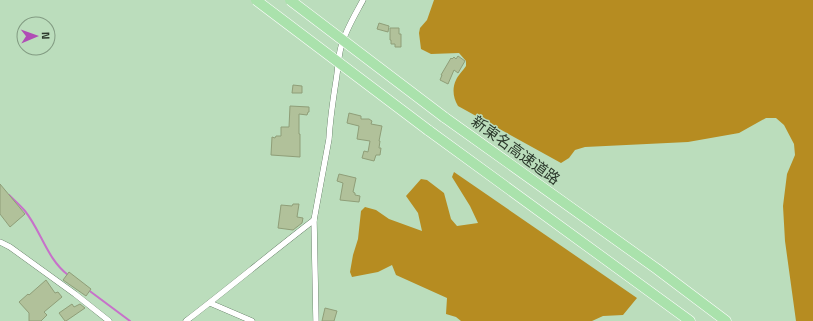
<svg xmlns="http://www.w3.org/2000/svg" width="813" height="321" font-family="'Titillium Web','Noto Sans JP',sans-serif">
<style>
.forest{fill:#b68c21}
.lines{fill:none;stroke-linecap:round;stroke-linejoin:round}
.stream{stroke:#c771ca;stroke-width:2}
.building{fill:#b1c19a;stroke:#8f9e78}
.street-casing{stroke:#3d5a3f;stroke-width:6}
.highway-casing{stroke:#fff;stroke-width:11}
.street{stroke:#fff;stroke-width:5.5}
.highway{stroke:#aae2ac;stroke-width:10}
.highway-bridge-casing{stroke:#fff;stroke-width:11;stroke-linecap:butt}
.highway-bridge{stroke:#aae2ac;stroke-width:10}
.labels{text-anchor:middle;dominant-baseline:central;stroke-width:3;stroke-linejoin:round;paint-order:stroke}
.street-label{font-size:15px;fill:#2c392c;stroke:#bbddbc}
</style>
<rect width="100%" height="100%" fill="#bbddbc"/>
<g class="forest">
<path d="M434,0H813V321H796L785,241L783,206L787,174L795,155L794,144L784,125L776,118H766L739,133L688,142L585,147L575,150L569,158L561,163L458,106C453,98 452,88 456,80C458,75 463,71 466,66V61L459,53L431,54L421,49L419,33L420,28L427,20Z"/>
<polygon points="454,172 637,298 623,315 603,316 592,321 461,321 456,317 446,314 447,298 396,275 392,265 378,272 352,277 350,272 353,255 358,239 361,211 365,207 376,210 389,219 422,231 418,213 406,196 421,179 427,180 444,193 451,219 457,226 478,223 470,206 452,177"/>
</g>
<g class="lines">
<g class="stream">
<path d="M9,195C14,200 20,205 25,211C41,231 47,259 68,275"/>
<polyline points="87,289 130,321"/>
</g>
</g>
<g class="building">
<polygon points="379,23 389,26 388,32 377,29"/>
<polygon points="390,28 399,28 399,34 401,34 401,47 395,47 395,44 391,44 391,40 390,40"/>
<polygon points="458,56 465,61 458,73 454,70 448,84 440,80 442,75 441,75 451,58 452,59 454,57 456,59"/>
<polygon points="293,85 302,86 302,93 292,93"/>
<polygon points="290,106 309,107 309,112 308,112 307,115 299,114 299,134 300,134 300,157 271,155 272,137 275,138 276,136 281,136 281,127 289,127"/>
<polygon points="349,113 361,116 361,119 369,119 372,121 371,124 382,126 379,141 380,141 379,148 381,148 380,155 376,155 374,161 362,158 364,151 368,152 370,141 357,139 359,126 347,123"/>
<polygon points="339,174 356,178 353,192 355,193 355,195 360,196 359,202 340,200 343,183 337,181"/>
<polygon points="0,184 25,214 10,227 0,214"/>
<polygon points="293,204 299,204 297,217 303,218 302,223 293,230 278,228 281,205 292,206"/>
<polygon points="69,272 91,289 86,296 63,280"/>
<polygon points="46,280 55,293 58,292 62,297 44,312 47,315 41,321 29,321 29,313 19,302 28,294 29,295"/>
<polygon points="72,304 74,307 80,304 85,308 66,321 65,321 59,313"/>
<polygon points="325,308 337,311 334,321 322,321"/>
</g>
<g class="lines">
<defs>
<g id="street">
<polyline points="0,242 10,247 75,294 109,321"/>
<polyline points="210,303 252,321"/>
<path d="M186,321C229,288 271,253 314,220"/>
<path d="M316,321L314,220L329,139C330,119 333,100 336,81C338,70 338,58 341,47C345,31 355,15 363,0"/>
</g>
<g id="highway">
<polyline points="444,117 657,269 726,321"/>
<polyline points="428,130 690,321"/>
</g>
</defs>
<use href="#street" class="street-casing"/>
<use href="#highway" class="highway-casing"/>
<use href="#street" class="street"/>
<use href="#highway" class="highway"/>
<defs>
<g id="highway-bridge">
<polyline points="256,0 428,130"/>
<polyline points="290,0 444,117"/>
</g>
</defs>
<use href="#highway-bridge" class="highway-bridge-casing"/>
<use href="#highway-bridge" class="highway-bridge"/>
</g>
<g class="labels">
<g class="street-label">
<text transform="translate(516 150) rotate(36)">新東名高速道路</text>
</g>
</g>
<g transform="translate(36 36) rotate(88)"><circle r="19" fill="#bbddbc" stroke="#829b82"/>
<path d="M0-3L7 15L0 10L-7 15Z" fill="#b04eb5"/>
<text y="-6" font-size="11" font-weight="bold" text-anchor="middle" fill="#2c392c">N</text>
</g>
</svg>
